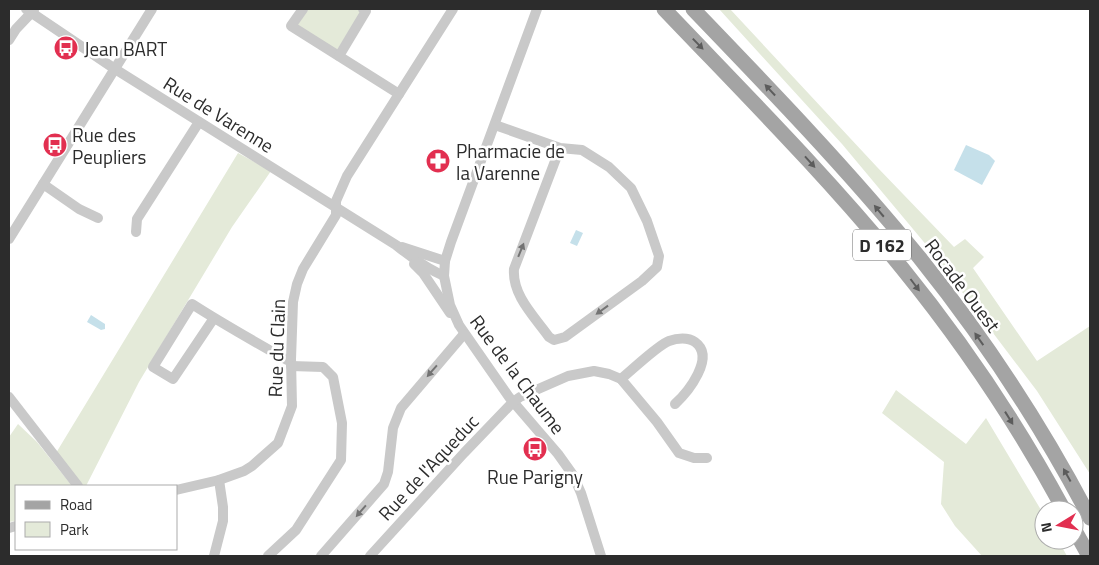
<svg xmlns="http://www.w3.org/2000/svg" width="1099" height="565" font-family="'Titillium Web',sans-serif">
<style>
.green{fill:#e4ead9}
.water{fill:#c5e0ea}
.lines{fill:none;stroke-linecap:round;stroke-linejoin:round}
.minor{stroke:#c9c9c9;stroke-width:10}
.primary{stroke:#a4a4a4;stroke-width:15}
.oneway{fill:#5c5c5c}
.oneway2{fill:#737373}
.labels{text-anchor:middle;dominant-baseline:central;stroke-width:5;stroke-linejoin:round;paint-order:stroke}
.shield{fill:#fff;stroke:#6b6b6b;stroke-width:1}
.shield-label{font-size:18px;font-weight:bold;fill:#2c2c2c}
.poi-label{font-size:19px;fill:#2c2c2c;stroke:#fff;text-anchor:start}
.street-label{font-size:19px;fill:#2c2c2c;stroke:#fff}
</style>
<rect width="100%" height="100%" fill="#fff"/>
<g class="green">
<polygon points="308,9 357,9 361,12 337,50 297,26"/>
<polygon points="719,9 730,9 877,167 954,247 965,239 984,257 973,268 1037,361 1090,326 1090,474 1037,391 928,247 842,144"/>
<polygon points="238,153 271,171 232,227 139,382 86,486 83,486 56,453"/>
<polygon points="896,390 966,444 986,418 1044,515 1044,540 1058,540 1067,556 982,556 955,526 941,504 944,462 882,413"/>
<polygon points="18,424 37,442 72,486 16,486 16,521 9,522 9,437"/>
</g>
<g class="water">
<polygon points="966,145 989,155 995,161 982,185 954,170"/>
<polygon points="576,230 583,233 577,246 570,243"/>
<polygon points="91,315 105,324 105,329 101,330 87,322"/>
</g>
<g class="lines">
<g class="minor">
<path d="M26,9L115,69L396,245C412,258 426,268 444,276"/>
<polyline points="303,9 291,26 399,94"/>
<polyline points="537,9 451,242 445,261 444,276 450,305 459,325 509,397 558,454 573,475 581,493 601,556"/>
<polyline points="9,40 16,29 34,10"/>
<polyline points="339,56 366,11 363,9"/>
<path d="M495,125L560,148L582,150L609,167L631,188L647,221L659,256L657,267L642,281L565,337L554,340L549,337C534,316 512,295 514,269L560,148"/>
<polyline points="43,184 79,209 98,218"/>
<polyline points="136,232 137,219 199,122"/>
<polyline points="9,239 152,9"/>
<polyline points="402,247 445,261"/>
<polyline points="414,264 423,273 450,313"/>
<path d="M214,318L173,379L153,367L192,304C223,324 255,342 287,360L291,359"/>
<path d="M621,379C632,370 658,345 669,341C677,338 688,337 695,342C716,357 688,392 675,404"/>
<polyline points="9,397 78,486"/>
<polyline points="176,490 219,480 244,471 252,466 278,443 292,406 291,359 293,302 297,284 303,269 336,215 336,201 347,176 453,9"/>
<polyline points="9,528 16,526"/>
<polyline points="214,556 223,521 223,507 219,480"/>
<polyline points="268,556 296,530 341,460 342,423 333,377 323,367 291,366"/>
<polyline points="321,556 384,484 388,472 393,428 401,408 464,334"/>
<polyline points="370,556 464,453 513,402 520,397 568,376 594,371 609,374 621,379 657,422 679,453 694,458 707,458"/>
</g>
<g class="primary">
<path d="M664,9C745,94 828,177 902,268C963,343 1018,425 1064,510"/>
<path d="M693,9C770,89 848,170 919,257C984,338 1042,426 1090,518"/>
<polyline points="1074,529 1089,556"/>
</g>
</g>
<defs><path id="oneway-solid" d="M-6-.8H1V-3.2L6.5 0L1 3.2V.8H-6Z" transform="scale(1.25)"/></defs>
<g class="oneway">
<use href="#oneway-solid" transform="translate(698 44) rotate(46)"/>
<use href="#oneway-solid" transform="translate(770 90) rotate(-133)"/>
<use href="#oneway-solid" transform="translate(810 162) rotate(48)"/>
<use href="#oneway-solid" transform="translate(879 211) rotate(-130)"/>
<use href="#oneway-solid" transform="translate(915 285) rotate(53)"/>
<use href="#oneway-solid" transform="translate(979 339) rotate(-125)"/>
<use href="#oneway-solid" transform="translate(1009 418) rotate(58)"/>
<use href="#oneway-solid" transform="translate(1067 475) rotate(-119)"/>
</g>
<g class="oneway2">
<use href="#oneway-solid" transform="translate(521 250) rotate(-68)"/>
<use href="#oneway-solid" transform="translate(602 310) rotate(144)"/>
<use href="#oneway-solid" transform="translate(432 371) rotate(131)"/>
<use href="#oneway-solid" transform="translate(361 511) rotate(131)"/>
</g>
<defs>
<symbol id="bus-disc" viewBox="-11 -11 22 22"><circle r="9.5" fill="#e22f50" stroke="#fff"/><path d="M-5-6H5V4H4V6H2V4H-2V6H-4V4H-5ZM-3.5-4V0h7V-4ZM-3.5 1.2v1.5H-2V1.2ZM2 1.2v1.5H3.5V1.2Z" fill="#fff"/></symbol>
<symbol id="pharmacy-disc" viewBox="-11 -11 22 22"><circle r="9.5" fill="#e22f50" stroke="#fff"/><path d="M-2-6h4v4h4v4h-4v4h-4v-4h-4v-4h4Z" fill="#fff"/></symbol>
</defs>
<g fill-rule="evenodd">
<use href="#bus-disc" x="52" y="34" width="28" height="28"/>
<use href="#bus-disc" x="41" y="131" width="28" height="28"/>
<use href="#pharmacy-disc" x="424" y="147" width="28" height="28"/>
<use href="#bus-disc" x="521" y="435" width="28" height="28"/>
</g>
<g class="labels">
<rect class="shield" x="853" y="229.5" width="58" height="31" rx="4"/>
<g class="shield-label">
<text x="882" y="245">D 162</text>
</g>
<g class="poi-label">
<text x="84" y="48">Jean BART</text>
<text x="72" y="134">Rue des<tspan x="72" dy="22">Peupliers</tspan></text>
<text x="456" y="150">Pharmacie de<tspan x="456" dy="22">la Varenne</tspan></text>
<text x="535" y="476" text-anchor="middle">Rue Parigny</text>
</g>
<g class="street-label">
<text transform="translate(219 114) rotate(32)">Rue de Varenne</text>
<text transform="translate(963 285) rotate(53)">Rocade Ouest</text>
<text transform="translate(276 348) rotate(-88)">Rue du Clain</text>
<text transform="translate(518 374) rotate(53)">Rue de la Chaume</text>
<text transform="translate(428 467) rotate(-47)">Rue de l'Aqueduc</text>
</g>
</g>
<rect width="1099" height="565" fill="none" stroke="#2c2c2c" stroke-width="20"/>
<rect x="15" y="485" width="162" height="65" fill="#ffffff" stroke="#ababab"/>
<rect x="25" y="501" width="25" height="8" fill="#a4a4a4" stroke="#ababab"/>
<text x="60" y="510" font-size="15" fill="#2c2c2c">Road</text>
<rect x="25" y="522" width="25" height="15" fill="#e4ead9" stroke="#ababab"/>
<text x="60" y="535" font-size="15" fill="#2c2c2c">Park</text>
<g transform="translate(1059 525) rotate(260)"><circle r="24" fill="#ffffff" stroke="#ababab"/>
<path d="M0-4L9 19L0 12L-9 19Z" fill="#e22f50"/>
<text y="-8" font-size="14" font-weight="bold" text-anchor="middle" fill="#2c2c2c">N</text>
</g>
</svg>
